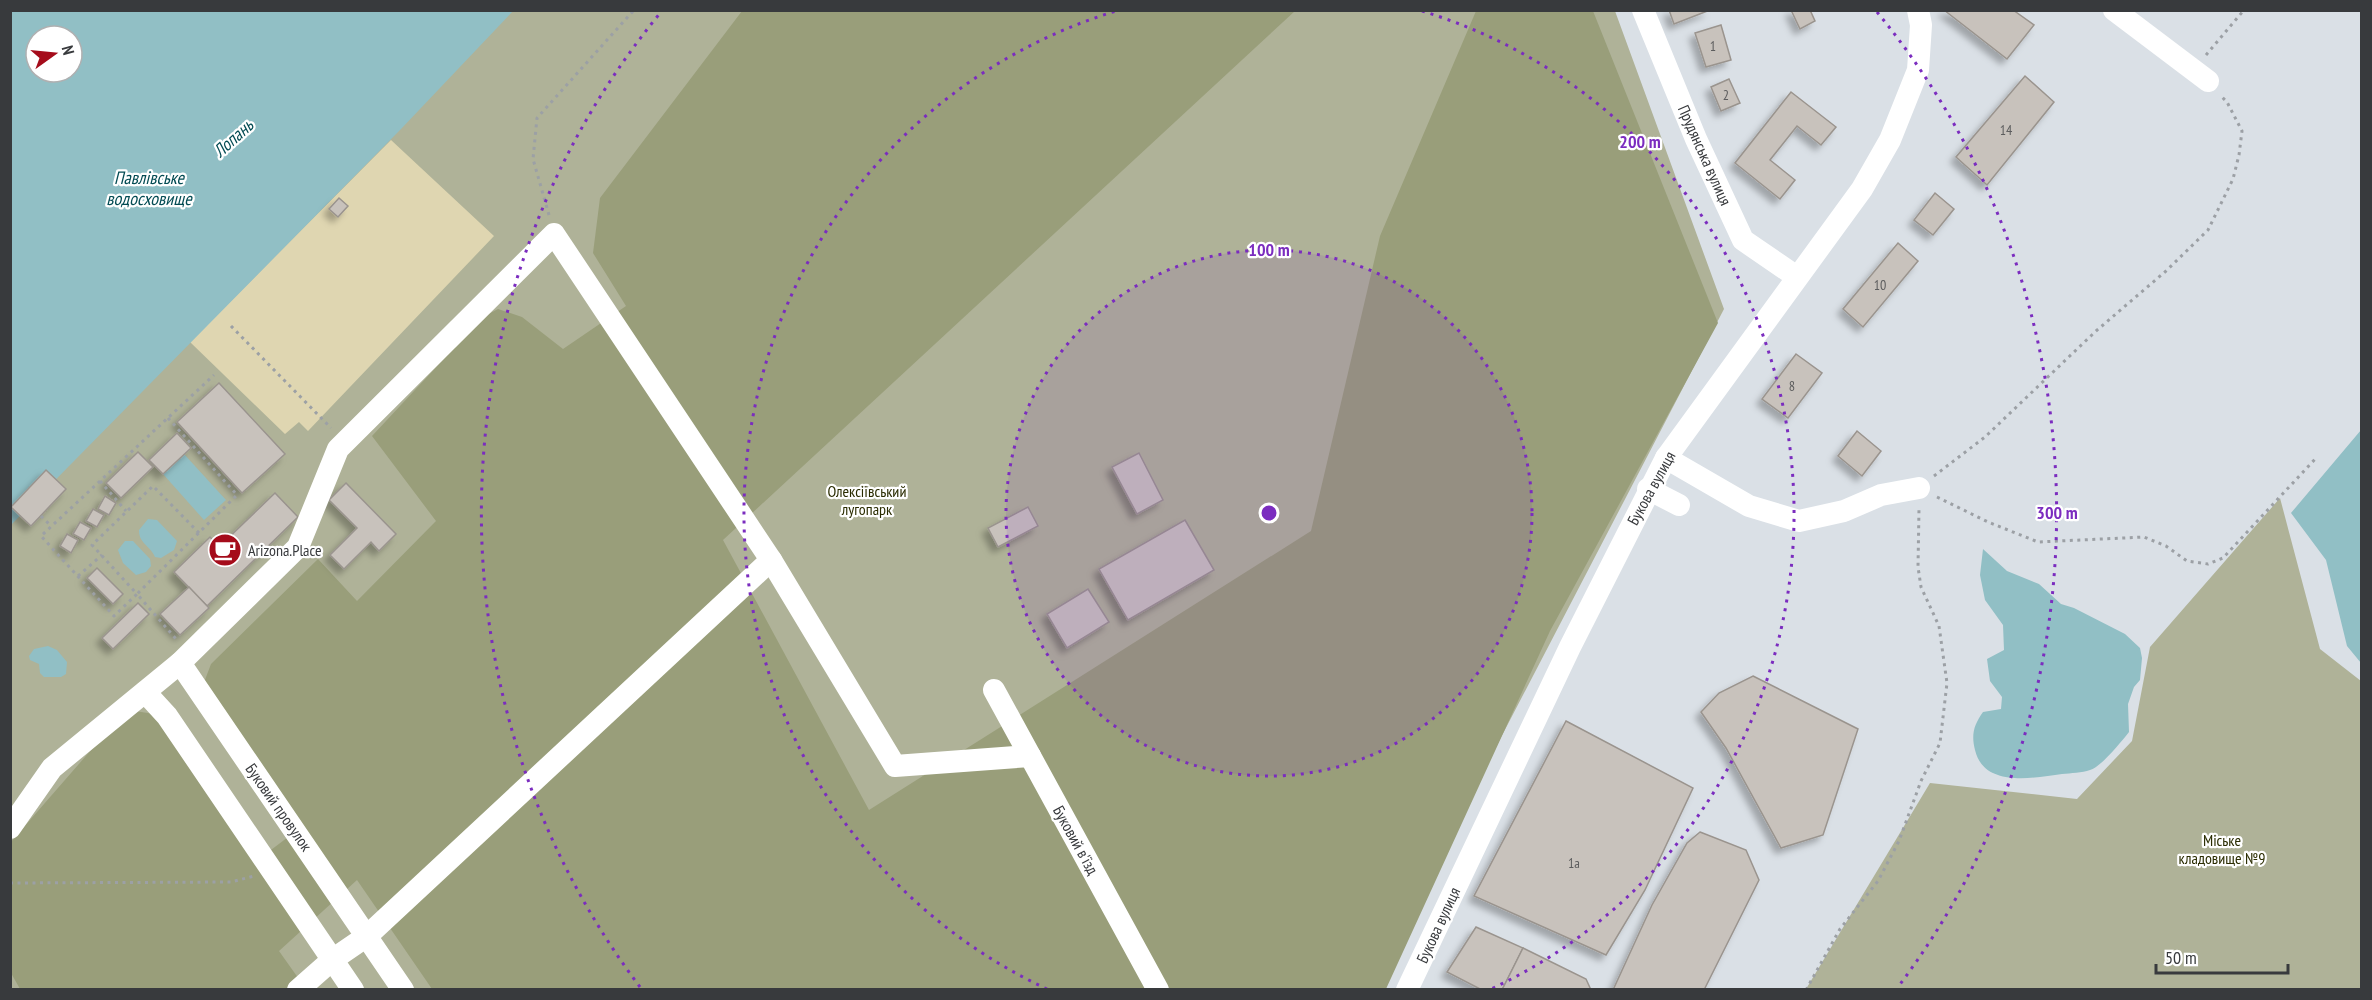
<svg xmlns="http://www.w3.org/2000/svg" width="2372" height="1000" font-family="'PT Sans Narrow',sans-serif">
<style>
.green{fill:#afb298;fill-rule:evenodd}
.forest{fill:#999e7a}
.sand{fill:#dfd6b1}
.water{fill:#91bfc5;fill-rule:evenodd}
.building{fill:#c8c2bc;stroke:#9a948e;stroke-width:1.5;filter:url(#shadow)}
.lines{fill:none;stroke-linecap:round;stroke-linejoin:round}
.path{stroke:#9ca0a5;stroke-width:3;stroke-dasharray:3 4.5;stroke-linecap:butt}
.minor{stroke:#fff;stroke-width:22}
.ring{fill:none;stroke:#7b2cbf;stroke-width:3;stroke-dasharray:3 6}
.labels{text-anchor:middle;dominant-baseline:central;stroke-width:4.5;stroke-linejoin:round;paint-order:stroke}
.number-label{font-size:14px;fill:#5c5c5d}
.street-label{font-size:16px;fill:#383a3d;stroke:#fff}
.park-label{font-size:16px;fill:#2a2c00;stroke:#fff}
.poi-label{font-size:16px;fill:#383a3d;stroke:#fff;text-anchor:start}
.water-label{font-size:18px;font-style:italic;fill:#034b53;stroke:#fff}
.centre{fill:#7b2cbf;stroke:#fff;stroke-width:3}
.ring-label{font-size:18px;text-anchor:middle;font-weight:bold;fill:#7b2cbf;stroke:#fff;stroke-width:4.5;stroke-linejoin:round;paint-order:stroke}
</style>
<defs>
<filter id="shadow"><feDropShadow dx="-5.5" dy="5.5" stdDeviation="3" flood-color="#0004"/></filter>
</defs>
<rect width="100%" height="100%" fill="#dae0e6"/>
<g class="green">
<path d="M10,11H1615L1724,309L1370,989H11ZM36,36H72V72H36Z"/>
<polygon points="2280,498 2320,649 2361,681 2361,989 1806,989 1930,783 2077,799 2132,741 2150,647"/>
</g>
<polygon class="forest" points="742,11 1295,11 723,540 869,810 1311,531 1380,236 1476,11 1593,11 1718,323 1550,631 1386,989 432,989 357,880 279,951 306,989 20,989 11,973 10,843 119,718 135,711 154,714 263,856 296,831 200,693 211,664 318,559 357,601 436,521 372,436 483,317 498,309 522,317 563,349 626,306 593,253 600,198"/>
<polygon class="sand" points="391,140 494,236 308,431 299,422 285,434 190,342"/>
<g class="water">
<path d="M11,11H513L401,129L11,525ZM36,36H72V72H36Z"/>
<polygon points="2361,430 2361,663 2347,646 2326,560 2291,513"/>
<polygon points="184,454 226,500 204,520 163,474"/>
<path d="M148,519L157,520L177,541L174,550L161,558L155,557C150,545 139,544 139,530Z"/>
<polygon points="125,541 133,541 150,559 151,566 146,572 136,575 123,563 118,550"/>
<path d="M1983,549L2007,571L2039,584L2061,604L2074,608L2125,634L2140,648L2142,658L2140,680L2134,687L2128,704L2129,732C2121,742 2101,767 2090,770C2082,773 2071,773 2062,774C2033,778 1984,788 1975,750C1971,734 1974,725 1983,712L2001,709L2002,697L1990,681L1987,659L2004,650L2003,625L1985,600L1980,575Z"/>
<polygon points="48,646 57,650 67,662 66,674 61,677 44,677 40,673 39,664 30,660 29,656 34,649"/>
</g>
<g class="building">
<polygon points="1669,10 1710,10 1674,24"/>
<polygon points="1791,10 1810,10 1815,21 1800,29"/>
<polygon points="1944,10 2013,10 2034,25 2007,59"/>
<polygon points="1721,25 1731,60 1706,67 1695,33"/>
<polygon points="2025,76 2054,102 1987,185 1956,157"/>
<polygon points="1729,79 1740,103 1721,111 1711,87"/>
<polygon points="1791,92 1836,127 1821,145 1797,126 1770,160 1795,180 1780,199 1735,163"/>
<polygon points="1935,193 1954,209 1933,235 1914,220"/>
<polygon points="339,198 348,206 338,217 329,209"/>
<polygon points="1898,243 1918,261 1863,327 1843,309"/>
<polygon points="1796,354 1822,373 1788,418 1762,399"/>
<polygon points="219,383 285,454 242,493 177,422"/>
<polygon points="1857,431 1881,451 1862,476 1838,456"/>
<polygon points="177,433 191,448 163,474 149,460"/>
<polygon points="138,452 153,467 121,498 106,483"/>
<polygon points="1139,453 1163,500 1137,514 1112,467"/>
<polygon points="46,470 66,489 31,526 11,507"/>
<polygon points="346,483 396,534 379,551 371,542 344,569 330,555 357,528 329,500"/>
<polygon points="275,493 298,517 207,606 174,572 210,537 219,547"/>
<polygon points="105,496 116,503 109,515 98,509"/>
<polygon points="1028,507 1038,526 998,547 988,528"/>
<polygon points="93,509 104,515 97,527 86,521"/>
<polygon points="1185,520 1214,570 1128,620 1099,569"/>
<polygon points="80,522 91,528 84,540 73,534"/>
<polygon points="67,534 78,540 71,553 60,546"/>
<polygon points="97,568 123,594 113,604 87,578"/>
<polygon points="189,587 209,608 180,635 160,614"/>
<polygon points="1088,589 1109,622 1067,648 1047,614"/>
<polygon points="138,603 149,614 113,649 102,638"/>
<polygon points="1753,676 1858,729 1823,835 1781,848 1726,748 1701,712 1719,693"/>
<polygon points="1566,721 1693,788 1645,890 1606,955 1474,896"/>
<polygon points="1700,832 1746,850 1759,880 1704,990 1613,990 1652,905 1687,843"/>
<polygon points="1476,927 1523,948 1502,990 1482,990 1447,972"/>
<polygon points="1523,948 1586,979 1591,990 1502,990"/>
</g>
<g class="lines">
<g class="path">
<polyline points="2206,55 2244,10"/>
<polyline points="549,215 533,159 537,118 634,10"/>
<polyline points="231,326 331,428"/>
<polyline points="168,418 237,495 137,594 176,639"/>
<polyline points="1934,476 1985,437 2096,331 2166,271 2208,230 2233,179 2239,155 2242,131 2227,102 2221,96"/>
<polyline points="100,481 126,511"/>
<polyline points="1937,497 1988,522 2038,542 2144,537 2166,546 2187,561 2208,564 2223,558 2317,457"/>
<polyline points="41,516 51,526"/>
<polyline points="199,533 153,486 92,545 137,594 114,616 41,536 214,375"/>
<polyline points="78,576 102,555"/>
<polyline points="10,883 231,882 254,876"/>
<polyline points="1806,990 1840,929 1878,881 1899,841 1921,781 1940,743 1947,683 1939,626 1921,587 1918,567 1919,509"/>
</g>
<g class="minor">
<polyline points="1643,10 1696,139 1743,240 1797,277"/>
<polyline points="2114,10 2208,81"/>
<polyline points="1666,458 1749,506 1799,521 1844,511 1881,495 1919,488"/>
<polyline points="1648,489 1679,505"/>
<polyline points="180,663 403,990"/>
<polyline points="994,690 1158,990"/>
<polyline points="145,692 167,716 353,990"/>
<polyline points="10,828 52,768 180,663 298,547 338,449 554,234 771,560 895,766 1030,756"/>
<polyline points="298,990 332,960 367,936 771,560"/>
<polyline points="1407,990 1570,647 1666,458 1862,189 1890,140 1918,70 1921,25 1918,10"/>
</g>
</g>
<circle cx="1269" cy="513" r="263" fill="#7b2cbf" fill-opacity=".12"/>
<g class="ring">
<circle cx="1269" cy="513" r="263"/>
<path d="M1047 989A525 525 0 0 1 1116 11M1422 11A525 525 0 0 1 1491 989"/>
<path d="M640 987A788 788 0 0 1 661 12M1877 12A788 788 0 0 1 1898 987"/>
</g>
<defs>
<symbol id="cafe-disc" viewBox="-11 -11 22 22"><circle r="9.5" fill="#a50c1b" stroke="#fff"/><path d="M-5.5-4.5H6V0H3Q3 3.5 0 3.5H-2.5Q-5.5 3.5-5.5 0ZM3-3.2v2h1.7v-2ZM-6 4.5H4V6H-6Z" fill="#fff"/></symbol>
</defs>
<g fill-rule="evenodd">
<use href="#cafe-disc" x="206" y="531" width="38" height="38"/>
</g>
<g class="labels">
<g class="number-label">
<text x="1713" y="46">1</text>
<text x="1726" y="95">2</text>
<text x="2006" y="130">14</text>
<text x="1880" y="285">10</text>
<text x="1792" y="386">8</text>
<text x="1574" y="863">1а</text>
</g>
<g class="street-label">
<text transform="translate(1705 155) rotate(66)">Прудянська вулиця</text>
<text transform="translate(1651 488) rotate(-61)">Букова вулиця</text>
<text transform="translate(279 807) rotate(55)">Буковий провулок</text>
<text transform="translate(1076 840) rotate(61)">Буковий в'їзд</text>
<text transform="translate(1438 925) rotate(-65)">Букова вулиця</text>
</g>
<g class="park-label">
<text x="867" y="491">Олексіївський<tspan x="867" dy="18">лугопарк</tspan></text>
<text x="2222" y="840">Міське<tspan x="2222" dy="18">кладовище №9</tspan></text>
</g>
<g class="poi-label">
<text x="248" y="550">Arizona.Place</text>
</g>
<g class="water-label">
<text transform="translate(233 138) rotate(-42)">Лопань</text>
<text x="149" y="177">Павлівське<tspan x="149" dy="21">водосховище</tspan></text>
</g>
</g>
<circle cx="1269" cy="513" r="9" class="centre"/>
<g class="ring-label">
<text x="1640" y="148">200 m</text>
<text x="1269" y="256">100 m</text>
<text x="2057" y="519">300 m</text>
</g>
<rect width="2372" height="1000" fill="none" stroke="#383a3d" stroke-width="24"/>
<g transform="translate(54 54) rotate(75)"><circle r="28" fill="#ffffff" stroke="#afb0b1" stroke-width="1.5"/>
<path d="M0-4.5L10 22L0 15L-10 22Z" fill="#a50c1b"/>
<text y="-9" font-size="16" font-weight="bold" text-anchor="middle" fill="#383a3d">N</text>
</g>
<path d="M2156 964v9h132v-9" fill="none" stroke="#383a3d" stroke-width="3"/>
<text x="2165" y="964" font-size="18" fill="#383a3d" stroke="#ffffff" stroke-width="4.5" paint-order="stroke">50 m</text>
</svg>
